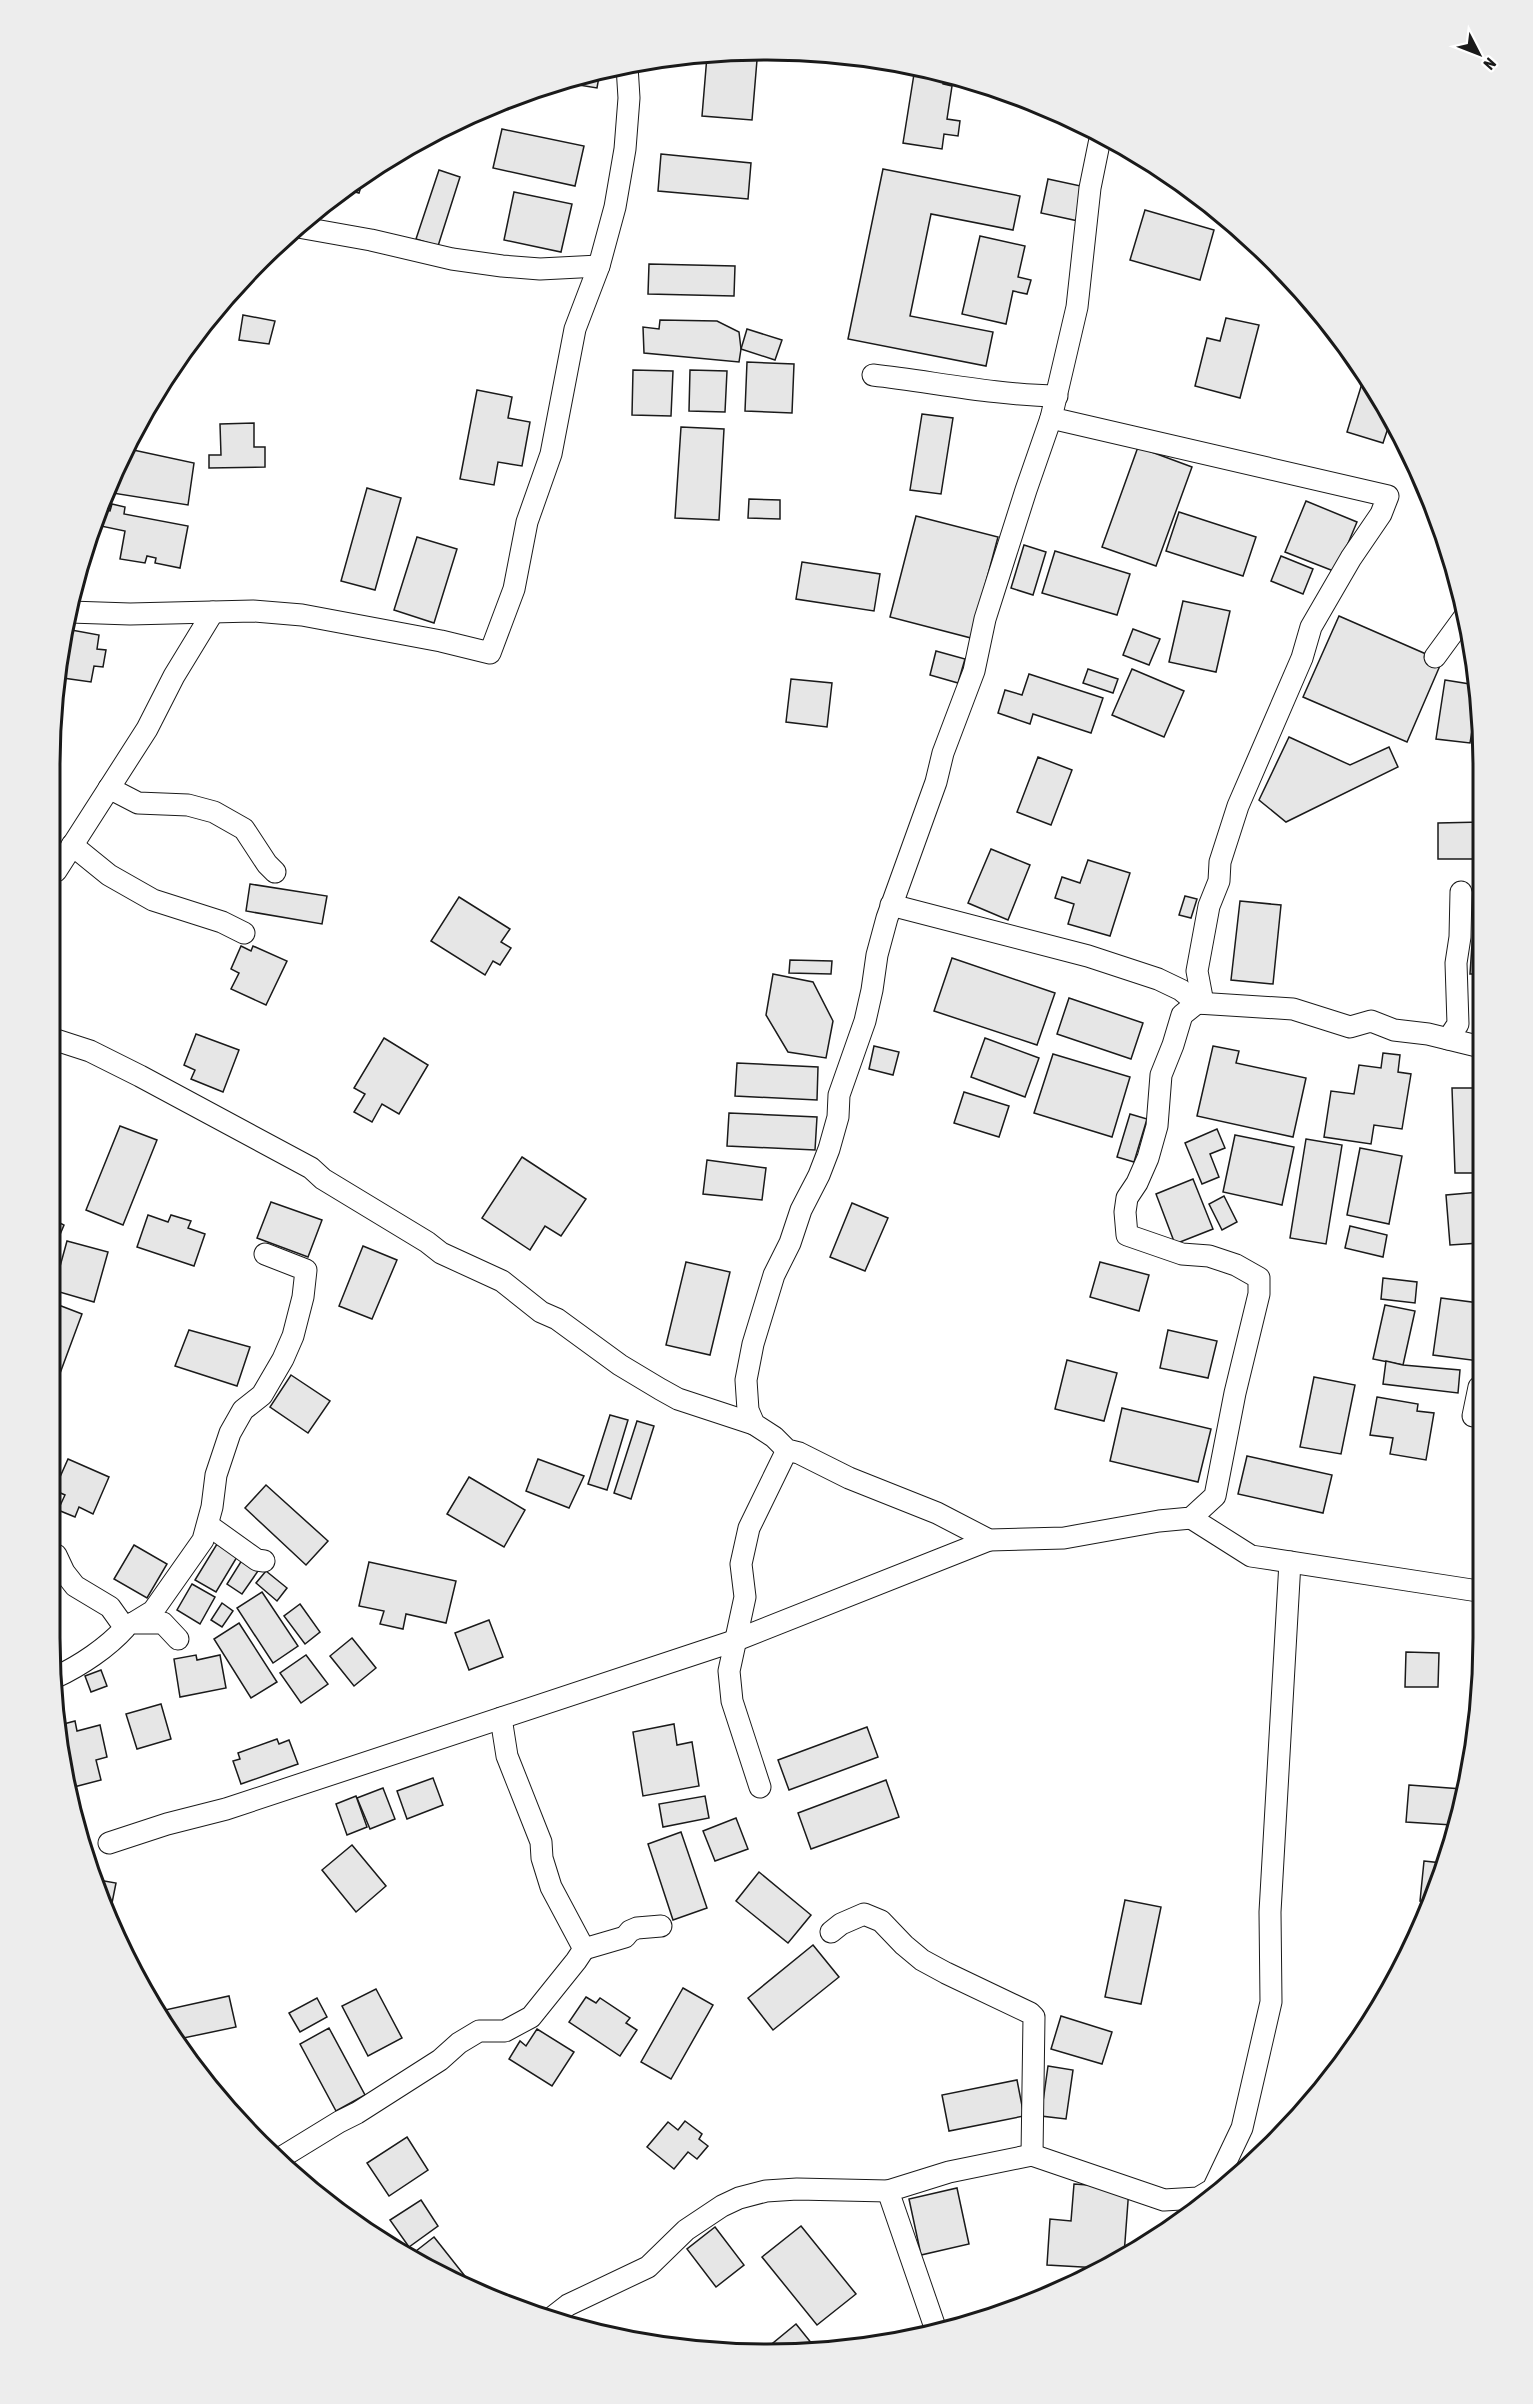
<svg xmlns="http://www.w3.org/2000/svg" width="1533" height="2404" font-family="'Asap Condensed',sans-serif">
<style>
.building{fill:#e6e6e6;stroke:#1a1a1a;stroke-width:1.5}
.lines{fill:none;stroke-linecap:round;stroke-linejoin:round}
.minor-casing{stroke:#1a1a1a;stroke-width:23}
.minor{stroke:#fff;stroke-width:21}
.rim{fill:none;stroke:#1a1a1a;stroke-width:3}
</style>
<rect width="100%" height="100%" fill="#fff"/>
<g class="building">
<polygon points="707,56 757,60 752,120 702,116"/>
<polygon points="673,59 672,65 649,64 649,63"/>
<polygon points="600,71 597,88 560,82 581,74"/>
<polygon points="927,71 944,75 943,84 952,86 947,119 960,121 958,136 944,134 942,149 903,143 914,74 926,76"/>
<polygon points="502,129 584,146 575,186 493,168"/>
<polygon points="661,154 751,163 748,199 658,191"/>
<polygon points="883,169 1020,196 1013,230 931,214 910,316 993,332 986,366 848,339"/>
<polygon points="439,170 460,177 438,246 416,239"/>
<polygon points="364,177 359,193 344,189"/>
<polygon points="1048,179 1090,188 1083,222 1041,213"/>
<polygon points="514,192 572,204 561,252 504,240"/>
<polygon points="1145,210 1214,230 1200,280 1130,260"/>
<polygon points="980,236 1025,246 1018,277 1031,280 1027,294 1013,291 1006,324 962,314"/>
<polygon points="649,264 735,266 734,296 648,294"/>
<polygon points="243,315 275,321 269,344 239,340"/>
<polygon points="1226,318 1259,325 1240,398 1195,386 1207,338 1220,341"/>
<polygon points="660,320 717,321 739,332 741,349 739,362 644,353 643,327 659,329"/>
<polygon points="747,329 782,340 775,360 741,349"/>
<polygon points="747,362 794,364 792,413 745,411"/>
<polygon points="633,370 673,371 671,416 632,415"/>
<polygon points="690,370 727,371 725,412 689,411"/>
<polygon points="1364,377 1391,419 1383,443 1347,432"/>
<polygon points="477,390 512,397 508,418 530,422 522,466 498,462 494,485 460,479"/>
<polygon points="922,414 953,418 941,494 910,490"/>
<polygon points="254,423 254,447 265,447 265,467 209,468 209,455 221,455 220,424"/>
<polygon points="681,427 724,429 719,520 675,518"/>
<polygon points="1138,447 1192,467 1156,566 1102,547"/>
<polygon points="124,448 194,463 188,505 106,492"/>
<polygon points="367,488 401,498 375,590 341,581"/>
<polygon points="749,499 780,500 780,519 748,518"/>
<polygon points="1306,501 1357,522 1336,572 1285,552"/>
<polygon points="112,504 125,507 124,514 188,526 180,568 155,563 156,558 147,556 145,563 120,559 125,531 96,525 99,509 110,511"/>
<polygon points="1179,512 1256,537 1243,576 1166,551"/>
<polygon points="916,516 998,537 971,638 890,617"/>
<polygon points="417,537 457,549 434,623 394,610"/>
<polygon points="1024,545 1046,552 1033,595 1011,588"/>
<polygon points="1055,551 1130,574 1117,615 1042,593"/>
<polygon points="1281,556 1313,569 1303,594 1271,581"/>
<polygon points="802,562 880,574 874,611 796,599"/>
<polygon points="1183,601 1230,611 1216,672 1169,662"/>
<polygon points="1339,616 1442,661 1407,742 1303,697"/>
<polygon points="66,629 99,635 97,649 106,650 103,667 94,666 91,682 56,677"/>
<polygon points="1133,629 1160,639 1149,665 1123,655"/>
<polygon points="936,651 965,659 958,683 930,675"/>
<polygon points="1088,669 1118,679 1113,693 1083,683"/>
<polygon points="1132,669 1184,691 1164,737 1112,715"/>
<polygon points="1029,674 1103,698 1091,733 1033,714 1030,724 998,713 1005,690 1022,695"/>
<polygon points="791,679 832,683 827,727 786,722"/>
<polygon points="1445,680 1476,685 1478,693 1470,743 1436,739"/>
<polygon points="1289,737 1350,765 1389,747 1398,767 1286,822 1259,800"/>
<polygon points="1038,757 1072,770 1051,825 1017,812"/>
<polygon points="1482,822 1481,859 1438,859 1438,823"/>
<polygon points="991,849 1030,865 1008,920 968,903"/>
<polygon points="1088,860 1130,873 1110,936 1068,924 1074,904 1055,898 1062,877 1080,883"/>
<polygon points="250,884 327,896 322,924 246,911"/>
<polygon points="1185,896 1197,899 1191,918 1179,915"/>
<polygon points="459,897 510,929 501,942 511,948 500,965 493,961 485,975 431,941"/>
<polygon points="1240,901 1281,905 1273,984 1231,980"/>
<polygon points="1473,930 1481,930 1481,974 1470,974"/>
<polygon points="241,946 251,951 253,946 287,961 266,1005 231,989 239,973 231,969"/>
<polygon points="952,958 1055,993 1037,1045 934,1011"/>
<polygon points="790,960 832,961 831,974 789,973"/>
<polygon points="773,974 813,982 833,1021 826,1058 788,1052 766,1015"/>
<polygon points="1069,998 1143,1023 1131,1059 1057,1034"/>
<polygon points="196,1034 239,1050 223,1092 191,1079 195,1070 184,1065"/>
<polygon points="384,1038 428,1065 399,1114 382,1104 372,1122 354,1112 365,1094 354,1088"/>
<polygon points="985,1038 1039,1058 1025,1097 971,1077"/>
<polygon points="874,1046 899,1052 893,1075 869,1069"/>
<polygon points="1213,1046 1239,1051 1236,1063 1306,1078 1293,1137 1197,1116"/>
<polygon points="1383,1053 1400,1055 1398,1072 1411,1074 1402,1129 1374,1125 1371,1144 1324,1137 1331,1091 1354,1094 1359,1065 1381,1068"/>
<polygon points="1053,1054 1130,1077 1112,1137 1034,1113"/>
<polygon points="737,1063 818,1067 817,1100 735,1096"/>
<polygon points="1452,1088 1480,1088 1480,1173 1455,1173"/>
<polygon points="964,1092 1009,1106 999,1137 954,1123"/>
<polygon points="729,1113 817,1117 815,1150 727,1146"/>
<polygon points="1130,1114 1147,1119 1134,1162 1117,1157"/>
<polygon points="120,1126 157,1140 123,1225 86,1210"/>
<polygon points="1217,1129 1225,1148 1210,1154 1219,1177 1202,1184 1185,1143"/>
<polygon points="1235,1135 1294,1147 1282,1205 1223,1192"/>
<polygon points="1306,1139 1342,1145 1326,1244 1290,1238"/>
<polygon points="1360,1148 1402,1156 1389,1224 1347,1215"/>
<polygon points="522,1157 586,1199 561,1236 545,1226 530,1250 482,1218"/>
<polygon points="707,1160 766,1168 762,1200 703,1194"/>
<polygon points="1193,1179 1213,1229 1175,1244 1156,1194"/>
<polygon points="1480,1192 1480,1243 1450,1245 1446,1195"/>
<polygon points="1224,1196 1237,1222 1222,1230 1209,1204"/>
<polygon points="271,1202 322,1220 308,1257 257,1238"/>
<polygon points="852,1203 888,1218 865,1271 830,1257"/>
<polygon points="148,1215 168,1222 171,1215 191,1221 188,1228 205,1234 194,1266 137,1247"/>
<polygon points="56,1221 64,1225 56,1244"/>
<polygon points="1350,1226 1387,1235 1383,1257 1345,1248"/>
<polygon points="67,1241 108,1252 94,1302 56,1291 56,1281"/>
<polygon points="363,1246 397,1260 372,1319 339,1306"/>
<polygon points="686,1262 730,1272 710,1355 666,1345"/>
<polygon points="1100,1262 1149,1275 1139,1311 1090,1297"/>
<polygon points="1383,1278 1417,1282 1415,1303 1381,1299"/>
<polygon points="1441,1298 1479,1303 1479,1361 1433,1355"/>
<polygon points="56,1304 82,1314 59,1376 56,1375"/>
<polygon points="1385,1305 1415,1311 1403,1365 1373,1359"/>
<polygon points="189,1330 250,1347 237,1386 175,1366"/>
<polygon points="1168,1330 1217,1341 1208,1378 1160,1368"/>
<polygon points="1067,1360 1117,1373 1104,1421 1055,1409"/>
<polygon points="1386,1361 1403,1365 1460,1370 1458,1393 1383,1384"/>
<polygon points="291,1375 330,1401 308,1433 270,1407"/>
<polygon points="1314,1377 1355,1385 1341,1454 1300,1447"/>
<polygon points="1377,1397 1418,1404 1417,1411 1434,1413 1426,1460 1390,1454 1393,1438 1370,1435"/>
<polygon points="1122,1408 1211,1429 1198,1482 1110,1461"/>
<polygon points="610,1415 628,1420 607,1490 588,1484"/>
<polygon points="637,1421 654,1426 631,1499 614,1493"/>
<polygon points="1247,1456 1332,1475 1323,1513 1238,1494"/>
<polygon points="68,1459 109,1477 93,1514 79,1507 75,1517 58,1510 65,1495 56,1491 56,1486"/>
<polygon points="538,1459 584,1476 569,1508 526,1491"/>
<polygon points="469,1477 525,1510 504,1547 447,1514"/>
<polygon points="266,1485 328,1541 306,1565 245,1508"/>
<polygon points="217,1544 237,1557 216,1592 195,1580"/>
<polygon points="134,1545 167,1564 147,1598 114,1579"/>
<polygon points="242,1560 258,1571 242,1594 227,1584"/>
<polygon points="369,1562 456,1581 446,1623 406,1614 403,1629 380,1624 384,1611 359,1606"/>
<polygon points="266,1571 287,1588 277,1601 256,1583"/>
<polygon points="192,1584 215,1597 200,1624 177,1610"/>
<polygon points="262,1592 298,1646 273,1663 237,1608"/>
<polygon points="222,1603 233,1611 222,1627 211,1620"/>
<polygon points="300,1604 320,1632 305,1644 284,1616"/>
<polygon points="489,1620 503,1657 469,1670 455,1633"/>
<polygon points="239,1623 277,1682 251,1698 214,1639"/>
<polygon points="352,1638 376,1668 354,1686 330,1656"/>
<polygon points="1406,1652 1439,1653 1438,1687 1405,1687"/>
<polygon points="196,1655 197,1660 220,1655 226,1688 180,1697 174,1659"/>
<polygon points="306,1655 328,1684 301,1703 280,1673"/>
<polygon points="101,1670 107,1686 91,1692 85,1676"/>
<polygon points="161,1704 171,1739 137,1749 126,1714"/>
<polygon points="75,1721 77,1731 100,1725 107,1757 96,1760 101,1780 70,1788 56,1726"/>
<polygon points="674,1724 677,1745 692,1742 699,1786 643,1796 633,1732"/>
<polygon points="867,1727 878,1757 789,1790 778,1760"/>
<polygon points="277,1739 279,1744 289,1740 298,1764 241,1784 233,1761 240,1759 238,1753"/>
<polygon points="433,1778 443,1805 407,1819 397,1791"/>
<polygon points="886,1780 899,1817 811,1849 798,1813"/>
<polygon points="1409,1785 1462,1789 1452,1825 1406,1822"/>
<polygon points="383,1788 395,1819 370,1829 357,1798"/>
<polygon points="356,1796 367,1827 347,1835 336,1804"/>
<polygon points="705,1796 709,1818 663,1827 659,1804"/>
<polygon points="736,1818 748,1849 715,1861 703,1831"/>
<polygon points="681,1832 707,1908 673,1920 648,1844"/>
<polygon points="352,1845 386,1886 356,1912 322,1870"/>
<polygon points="1424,1861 1442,1863 1431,1902 1420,1901"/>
<polygon points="759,1872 811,1915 788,1943 736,1901"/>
<polygon points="93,1879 116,1883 110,1913"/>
<polygon points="1125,1900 1161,1907 1141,2004 1105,1997"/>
<polygon points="1419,1915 1427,1916 1417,1936"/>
<polygon points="813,1945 839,1977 773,2030 748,1998"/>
<polygon points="683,1988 713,2005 671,2079 641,2062"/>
<polygon points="376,1989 402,2038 368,2056 342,2006"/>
<polygon points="229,1996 236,2027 174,2040 171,2037 165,2010"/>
<polygon points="586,1997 596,2003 600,1998 630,2018 626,2023 637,2030 620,2056 569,2022"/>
<polygon points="317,1998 327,2017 300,2032 289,2013"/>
<polygon points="1061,2016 1112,2032 1102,2064 1051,2049"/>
<polygon points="329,2028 365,2095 336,2111 300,2044"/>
<polygon points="537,2029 574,2052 552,2086 509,2059 520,2041 526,2046"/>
<polygon points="1048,2066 1073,2070 1066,2119 1041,2116"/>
<polygon points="1017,2080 1024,2116 949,2131 942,2095"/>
<polygon points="685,2121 702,2134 699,2139 708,2146 697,2159 688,2152 674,2169 647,2147 668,2122 678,2130"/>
<polygon points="407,2137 428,2170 389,2196 367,2163"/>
<polygon points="1074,2184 1129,2188 1124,2255 1100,2268 1047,2265 1050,2219 1071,2221"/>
<polygon points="957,2188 969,2244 921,2255 909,2199"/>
<polygon points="421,2200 438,2226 409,2247 390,2220"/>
<polygon points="801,2226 856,2294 817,2325 762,2257"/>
<polygon points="715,2227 744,2265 716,2287 687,2249"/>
<polygon points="434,2237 472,2285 470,2287 407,2258"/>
<polygon points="1076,2275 1078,2280 1055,2292 1052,2285"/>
<polygon points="796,2324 817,2350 769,2351 767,2348"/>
</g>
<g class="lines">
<defs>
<g id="minor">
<polyline points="1101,134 1090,188 1077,307 1051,418 1388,496 1381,514 1351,558 1311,627 1302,658 1238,806 1220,862 1219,881 1209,906 1197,971 1203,1003"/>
<polyline points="298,227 371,240 452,259 502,266 540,269 599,266"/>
<path d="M873,375C934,382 995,395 1057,396"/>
<polyline points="1051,418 1026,490 985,619 974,671 943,753 936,782 887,918 877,955 872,990 865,1021 839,1095 838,1117 829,1149 819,1175 801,1210 790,1243 774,1275 753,1344 746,1380 748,1410 754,1424 774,1437 787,1450 799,1453 849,1478 937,1513 989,1540 1064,1538 1159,1521 1191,1518 1215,1496 1235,1393 1259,1294 1259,1278 1236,1265 1209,1256 1182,1254 1127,1235 1125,1212 1127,1198 1137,1183 1148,1158 1157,1126 1161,1075 1173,1045 1182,1015 1197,1003"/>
<polyline points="70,612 130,614 253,611 302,615 441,641 490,653 514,589 527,522 551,454 575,329 599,266 615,207 625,149 629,98 627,66"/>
<polyline points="1435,657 1465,616"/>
<polyline points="109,788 138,803 188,805 214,812 244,829 267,864 275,872"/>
<polyline points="72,845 109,875 153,900 222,922 244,933"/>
<polyline points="56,871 147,729 174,676 213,612"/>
<polyline points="891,905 1088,956 1158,979 1181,990 1197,1003 1293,1009 1350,1027 1371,1021 1394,1030 1428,1034 1481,1047"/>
<polyline points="1448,1039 1458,1024 1456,963 1460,937 1461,892"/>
<polyline points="56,1040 90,1051 140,1076 311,1168 323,1179 427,1242 441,1253 502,1281 541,1312 557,1319 620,1365 660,1389 678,1399 754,1424"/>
<polyline points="1479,1417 1473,1416 1479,1387"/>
<polyline points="1191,1518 1251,1556 1478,1591"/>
<polyline points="208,1525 257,1560 264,1561"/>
<path d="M56,1555L64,1572L75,1586L110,1607L125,1628C108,1647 80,1666 56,1677"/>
<polyline points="135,1622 153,1611 203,1540 212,1507 216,1475 230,1433 243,1410 262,1395 283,1359 293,1336 303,1297 306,1270 265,1254"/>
<polyline points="133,1623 163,1623 178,1639"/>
<polyline points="760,1787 732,1701 729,1671 745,1597 741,1564 749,1528 787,1450"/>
<polyline points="109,1843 167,1824 226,1809 734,1641 989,1540"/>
<polyline points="831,1932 841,1924 864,1914 881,1921 904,1945 922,1960 946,1973 1030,2013 1034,2017 1032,2155"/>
<polyline points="584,1949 625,1937 630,1931 637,1928 661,1926"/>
<polyline points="277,2160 339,2122 357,2113 440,2060 459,2043 479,2031 505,2031 531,2017 576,1961 584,1949 551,1887 542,1858 541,1842 507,1756 501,1718"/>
<polyline points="550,2319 568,2305 648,2267 686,2230 722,2206 739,2198 766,2191 797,2189 888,2191"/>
<polyline points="937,2333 888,2191 949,2172 1032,2155 1164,2200 1198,2198 1213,2189 1242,2128 1271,2002 1270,1912 1290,1562"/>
</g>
</defs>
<use href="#minor" class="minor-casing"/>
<use href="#minor" class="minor"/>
</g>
<path d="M0 0H1533V2404H0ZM766 60H767A706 706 0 0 1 1473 766V1638A706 706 0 0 1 767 2344H766A706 706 0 0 1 60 1638V766A706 706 0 0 1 766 60Z" fill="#ededed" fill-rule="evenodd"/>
<path class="rim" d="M766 60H767A706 706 0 0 1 1473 766V1638A706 706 0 0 1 767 2344H766A706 706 0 0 1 60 1638V766A706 706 0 0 1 766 60Z"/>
<g transform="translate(1479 54) rotate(132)" stroke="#ffffff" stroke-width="4.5" paint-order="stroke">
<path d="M0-4.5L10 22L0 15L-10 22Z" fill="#1a1a1a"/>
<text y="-9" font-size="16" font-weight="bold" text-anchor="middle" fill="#1a1a1a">N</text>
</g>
</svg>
